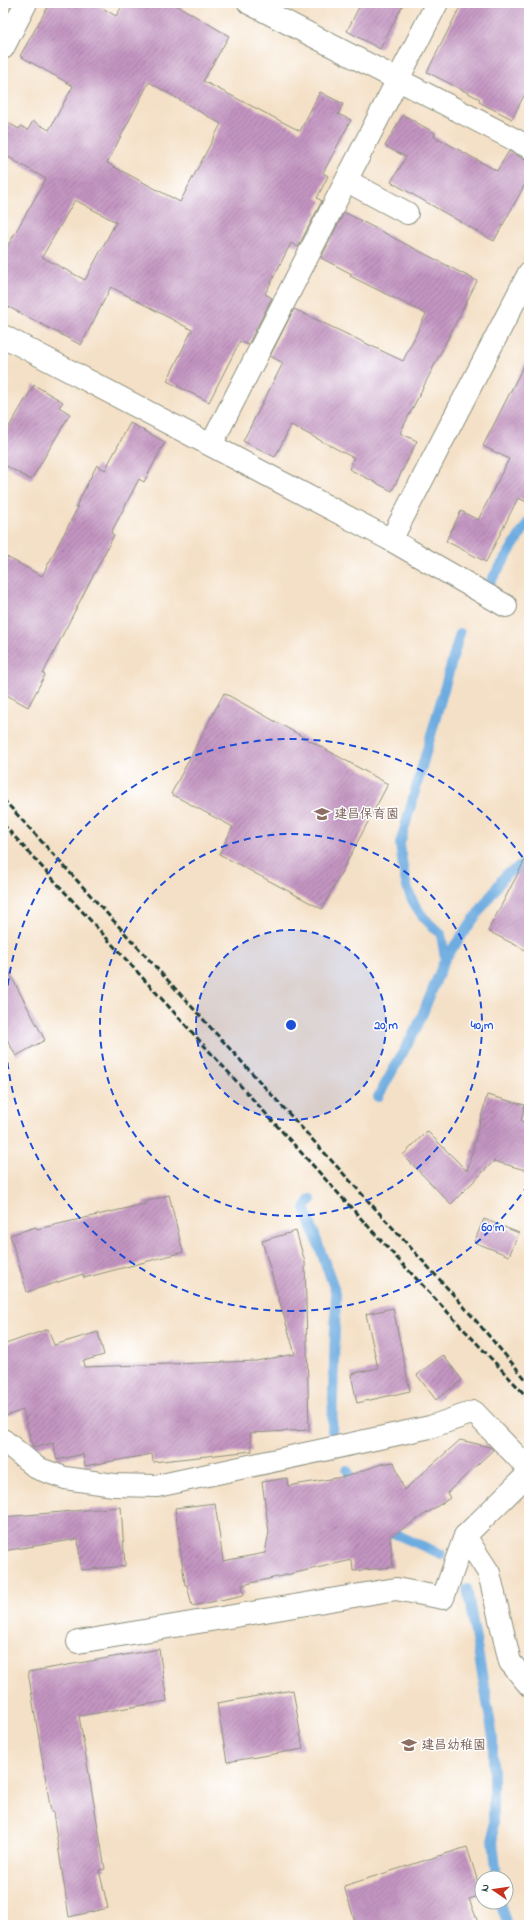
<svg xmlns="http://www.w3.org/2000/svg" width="532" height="1928" font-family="'Indie Flower','Klee One',sans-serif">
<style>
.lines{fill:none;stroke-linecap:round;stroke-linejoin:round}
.stream{stroke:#6dace0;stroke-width:10}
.building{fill:url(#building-hatch);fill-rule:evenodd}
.minor-casing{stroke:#8a8e7d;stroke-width:24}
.minor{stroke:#fff;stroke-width:22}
.rail{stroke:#1f3d34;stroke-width:3;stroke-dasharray:6 3;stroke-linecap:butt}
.ring{fill:none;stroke:#1d4ed8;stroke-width:2;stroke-dasharray:7 5}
.labels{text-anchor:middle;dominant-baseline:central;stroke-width:3;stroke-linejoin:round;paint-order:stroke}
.education-label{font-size:13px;font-weight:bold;fill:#785e54;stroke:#fff;text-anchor:start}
.centre{fill:#1d4ed8;stroke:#fff;stroke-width:2}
.ring-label{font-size:12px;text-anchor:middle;font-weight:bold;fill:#1d4ed8;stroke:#fff;stroke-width:3;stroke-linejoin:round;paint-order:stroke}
</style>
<defs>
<pattern id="building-hatch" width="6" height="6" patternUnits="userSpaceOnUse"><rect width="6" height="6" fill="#c394c1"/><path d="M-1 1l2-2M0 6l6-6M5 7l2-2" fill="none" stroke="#9e7a9e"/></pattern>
</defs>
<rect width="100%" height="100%" fill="#fff"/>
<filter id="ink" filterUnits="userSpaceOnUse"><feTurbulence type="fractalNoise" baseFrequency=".025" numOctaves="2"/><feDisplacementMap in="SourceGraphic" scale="8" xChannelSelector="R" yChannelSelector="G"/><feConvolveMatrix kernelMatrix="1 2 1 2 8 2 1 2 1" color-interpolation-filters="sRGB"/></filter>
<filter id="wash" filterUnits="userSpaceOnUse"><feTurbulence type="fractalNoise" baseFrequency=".012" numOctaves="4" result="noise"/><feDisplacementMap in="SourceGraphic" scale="16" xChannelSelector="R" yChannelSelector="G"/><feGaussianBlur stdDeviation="0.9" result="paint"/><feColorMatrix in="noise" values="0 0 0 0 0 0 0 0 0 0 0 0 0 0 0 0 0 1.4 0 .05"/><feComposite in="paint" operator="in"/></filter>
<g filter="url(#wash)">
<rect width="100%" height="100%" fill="#f4e0c6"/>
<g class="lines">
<g class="stream">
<polyline points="487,587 529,521"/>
<polyline points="445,959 506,874 529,862"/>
<path d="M378,1097L418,1025L445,959L441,934C407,906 405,886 400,844L460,633"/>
<polyline points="311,1199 305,1208 336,1293 332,1431"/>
<polyline points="347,1470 357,1487"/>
<polyline points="384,1529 441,1554"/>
<polyline points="467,1588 493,1737 493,1840 497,1878"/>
<polyline points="500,1902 508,1925"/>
</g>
</g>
<g id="blocks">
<g class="building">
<path d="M50,3H94L116,16L124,3H173L229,36L203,81L300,131L320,92L343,104L338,114L351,120L323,173L328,176L317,198L322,201L298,247L291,243L265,294L272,298L248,345L240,341L209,402L167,381L192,330L111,287L81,345L3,304V254L46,179L3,154V120L19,129L21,126L28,130L33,121L49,130L73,86L20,56ZM149,82L221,124L180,202L107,163ZM75,200L116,222L85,280L42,257Z"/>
<polygon points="361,3 404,3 380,49 347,31"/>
<polygon points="462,3 529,3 529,86 512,119 479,102 480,99 427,72"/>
<polygon points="403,115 435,133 434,136 497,171 509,151 529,162 529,177 494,241 391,182 406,157 385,146"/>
<polygon points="344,212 477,281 400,433 417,441 392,491 349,469 354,458 291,425 275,457 243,441 283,363 270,356 294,309 403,361 426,314 350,276 352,274 321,258"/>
<polygon points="529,355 529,503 518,498 486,562 446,541 461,511 478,520 509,459 483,446"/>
<polygon points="34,385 63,402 59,407 70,414 31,480 3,464 3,437"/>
<polygon points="130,423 165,442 144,482 139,479 111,533 114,535 64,632 43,674 45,675 28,707 3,693 3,555 42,576 78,507 76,506 97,465 105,470"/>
<polygon points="224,693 388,784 322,909 219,854 233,827 171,794"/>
<polygon points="529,852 529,952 488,931"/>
<polygon points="3,961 45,1040 16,1056 3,1032"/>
<polygon points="487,1095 525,1105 521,1121 529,1123 529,1153 525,1170 494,1161 451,1204 403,1155 427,1131 467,1171"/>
<polygon points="169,1195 183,1252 84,1278 83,1274 27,1292 10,1235 36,1227 37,1229 145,1204 144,1202"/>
<polygon points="484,1219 519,1233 509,1256 474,1242"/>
<polygon points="296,1231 305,1262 309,1430 250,1433 252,1451 153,1462 152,1454 85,1466 83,1454 57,1460 53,1443 33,1448 23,1410 3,1417 3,1345 48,1329 54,1345 98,1332 104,1355 83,1361 84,1367 256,1361 295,1354 262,1241"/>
<polygon points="393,1308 410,1391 357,1403 351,1374 378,1368 366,1314"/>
<polygon points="443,1355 462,1380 436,1400 417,1375"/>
<polygon points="460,1440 490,1447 493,1450 447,1493 450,1498 390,1537 393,1567 353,1571 352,1560 242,1585 244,1595 192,1606 187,1585 185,1585 175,1508 215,1503 223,1561 265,1553 269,1532 262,1482 287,1478 288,1486 348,1476 381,1464 394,1462 404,1490"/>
<polygon points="121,1507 125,1566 81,1570 78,1539 3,1551 3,1517"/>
<polygon points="159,1649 167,1701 79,1716 105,1869 99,1870 108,1908 69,1917 53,1812 51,1812 28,1672"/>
<polygon points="293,1690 303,1749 227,1762 217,1703"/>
<polygon points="467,1847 482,1895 469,1899 479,1925 356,1925 344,1886"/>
</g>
</g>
</g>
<g filter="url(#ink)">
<use href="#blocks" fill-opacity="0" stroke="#8a8e7d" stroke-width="1"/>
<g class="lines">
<defs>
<g id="minor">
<polyline points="249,3 529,147"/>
<polyline points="3,48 26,3"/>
<polyline points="347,181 407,213"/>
<polyline points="3,336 391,540 506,606"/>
<polyline points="211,445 437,3"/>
<polyline points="391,540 529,273"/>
<polyline points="3,1440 37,1468 65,1478 114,1485 157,1486 430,1427 474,1412 529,1469"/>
<polyline points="529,1473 465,1536 489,1573 510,1662 529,1685"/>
<polyline points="78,1642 396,1589 443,1598 465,1536"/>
</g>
</defs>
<use href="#minor" class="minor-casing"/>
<use href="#minor" class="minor"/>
<g class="rail">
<polyline points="3,799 460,1302 529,1383"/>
<polyline points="3,824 396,1257 529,1399"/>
</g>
</g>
</g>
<circle cx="291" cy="1025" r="95" fill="#1d4ed8" fill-opacity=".12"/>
<g class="ring">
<circle cx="291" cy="1025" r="95"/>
<circle cx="291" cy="1025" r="191"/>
<path d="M528 1185A286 286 0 1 1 528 865"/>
</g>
<defs>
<symbol id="school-bare" viewBox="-9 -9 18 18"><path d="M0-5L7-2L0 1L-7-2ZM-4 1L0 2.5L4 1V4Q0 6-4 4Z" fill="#8d6e63" stroke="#fff" stroke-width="2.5" paint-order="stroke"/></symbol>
</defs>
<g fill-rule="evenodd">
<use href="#school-bare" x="311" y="803" width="22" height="22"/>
<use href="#school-bare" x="398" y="1734" width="22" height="22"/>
</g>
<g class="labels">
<g class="education-label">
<text x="334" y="814">建昌保育園</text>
<text x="421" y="1745">建昌幼稚園</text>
</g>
</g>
<circle cx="291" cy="1025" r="6" class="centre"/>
<g class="ring-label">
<text x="386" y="1029">20 m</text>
<text x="482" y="1029">40 m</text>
<text x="493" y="1231">60 m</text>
</g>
<rect width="532" height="1928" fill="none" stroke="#fff" stroke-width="16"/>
<g transform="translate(494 1890) rotate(283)"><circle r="19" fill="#ffffff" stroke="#a5b1ae"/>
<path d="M0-3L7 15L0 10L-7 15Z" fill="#c8321e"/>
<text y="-6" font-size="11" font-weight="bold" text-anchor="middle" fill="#1f3d34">N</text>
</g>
</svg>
